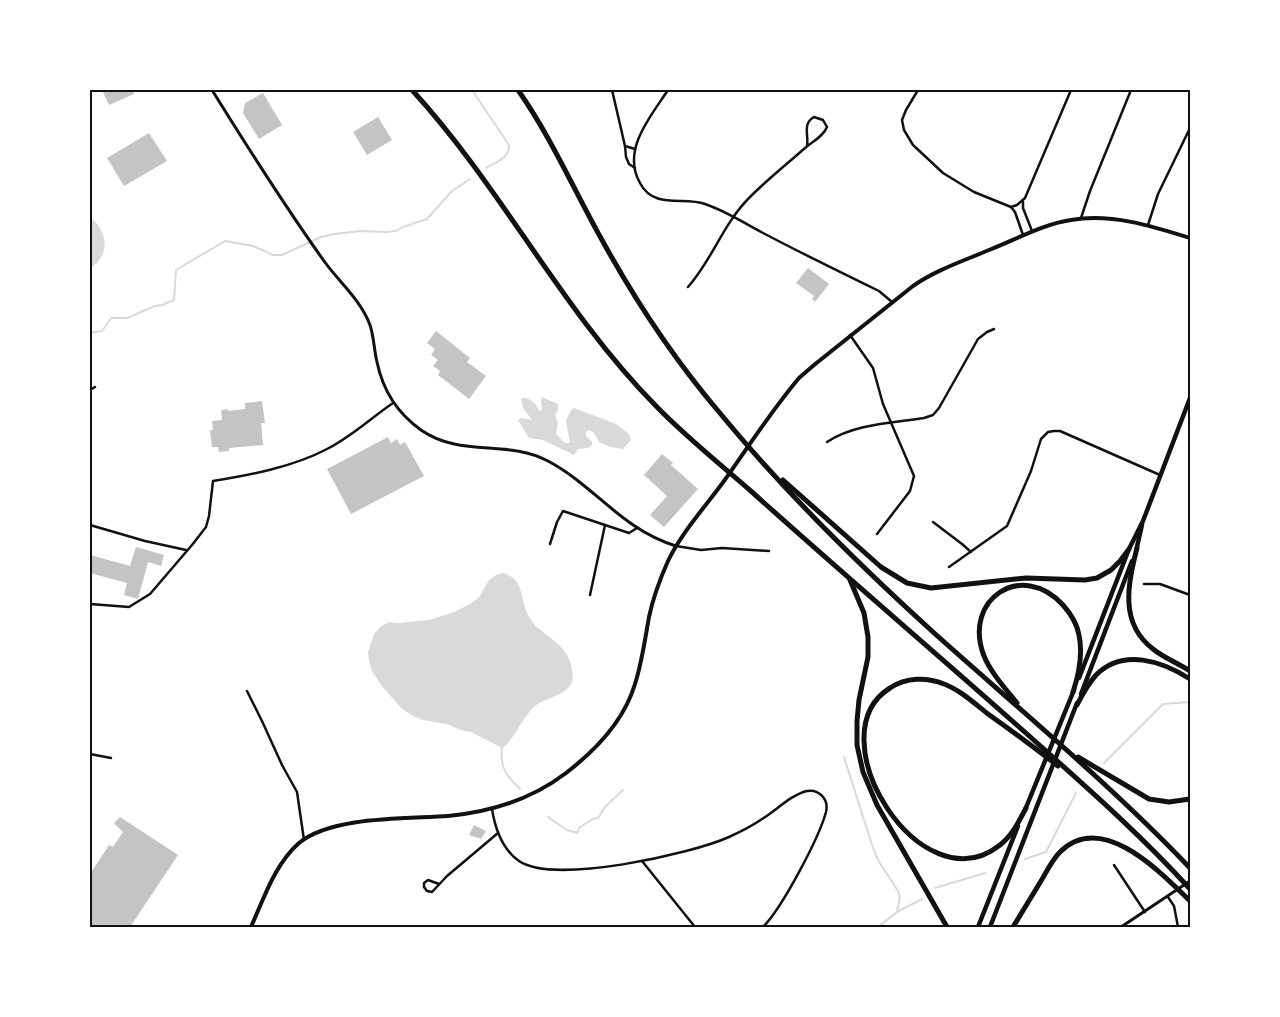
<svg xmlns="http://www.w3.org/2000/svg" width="1280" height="1017" font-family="Karla,sans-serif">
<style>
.water{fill:#d9d9d9}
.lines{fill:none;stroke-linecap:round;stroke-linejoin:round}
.stream{stroke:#d9d9d9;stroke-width:2}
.building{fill:#c4c4c4}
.minor{stroke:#111;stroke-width:2.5}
.tertiary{stroke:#111;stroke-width:3}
.secondary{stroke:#111;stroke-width:4}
.primary{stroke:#111;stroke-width:4.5}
.motorway{stroke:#111;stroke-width:5}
.neatline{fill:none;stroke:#111;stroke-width:2}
</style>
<rect width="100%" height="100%" fill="#fff"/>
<g class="water">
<path d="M90,217C108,231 111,256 90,268Z"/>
<path d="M542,397L558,404V410L555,415L558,423L556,434L565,443H570L566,421L571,410L574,408L616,424L629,434L631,440L623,449L610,447L599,442L594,433L589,430L586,432V436L592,442V445L588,448L578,449L574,455L543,440L529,438L518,420L521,418L532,420L523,408L521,399L522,398C532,398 535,404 540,411L542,409L541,400Z"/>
<path d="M502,573C524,577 520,599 528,615C540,638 569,641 572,670C573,678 574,682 568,688C559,697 545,698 535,706C523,716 513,742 502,748L471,732L461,730L446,724L423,720L413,716L402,709L381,685L372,671L369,661L368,652L374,634L380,627L389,622L398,623L429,620L454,612L470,604L479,597L489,580L496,575Z"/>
</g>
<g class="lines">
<g class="stream">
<path d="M472,90L509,145C510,158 496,162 486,168"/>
<polyline points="90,333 102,331 111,318 127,318 155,306 162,305 174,300 176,270 225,241 253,246 273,255 282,255 321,237 334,234 361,231 385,232 396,231 403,227 427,219 452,191 470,179"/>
<path d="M502,748C500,769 506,775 520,789"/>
<polyline points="844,757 873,848 878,860 898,891 900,897 897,912"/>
<polyline points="1104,763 1163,704 1190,702"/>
<polyline points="548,817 567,830 577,833 580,827 593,819 598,818 605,807 623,790"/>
<polyline points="1025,859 1046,852 1076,793"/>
<polyline points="935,888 985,873"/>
<polyline points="878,927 897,912 922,899"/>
</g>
</g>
<g class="building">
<polygon points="102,90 133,90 134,94 109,105"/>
<polygon points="263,93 282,125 259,139 243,113 245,103"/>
<polygon points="378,117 392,140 367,155 353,132"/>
<polygon points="149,133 167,161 124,186 107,158"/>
<polygon points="808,268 829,284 815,302 812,299 814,296 796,283"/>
<polygon points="436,331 470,358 467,362 486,376 469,399 438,375 440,371 433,366 438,360 431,355 435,349 427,343"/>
<polygon points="262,401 265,423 261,423 263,445 229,448 229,451 219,452 218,447 212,447 210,430 213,430 212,421 222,420 221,410 228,409 228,411 245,409 245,403"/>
<polygon points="388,437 391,443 397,439 400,445 405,442 424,476 351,514 327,469"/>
<polygon points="662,454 673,463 671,465 698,489 664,527 650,515 667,496 644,475"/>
<polygon points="136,547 164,555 161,566 148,562 138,599 124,595 127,583 90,573 90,555 130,566"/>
<polygon points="120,817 178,855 130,927 90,927 90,874 109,845 113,847 123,832 114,823"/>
<polygon points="474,825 486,831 481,839 469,835"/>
</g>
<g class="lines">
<g class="minor">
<polyline points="612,90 625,146 626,157 629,164 635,168"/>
<path d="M668,90C651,116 621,150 640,183C654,210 684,196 705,204C726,211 744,223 763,233C801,253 840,272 879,291L892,302"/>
<polyline points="918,90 906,110 902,120 904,130 913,145 943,173 974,192 1011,207 1017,205 1025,198 1071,90"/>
<polyline points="625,146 635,149"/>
<polyline points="1023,202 1023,208 1032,231"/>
<polyline points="1011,207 1015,212 1023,235"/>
<polyline points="1081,218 1090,191 1131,90"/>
<polyline points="1148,225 1158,194 1190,128"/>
<path d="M688,287C713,259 723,223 751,196C768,179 787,164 805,148C813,141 823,137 827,127L823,120L814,117C802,124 809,135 807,146"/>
<polyline points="850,335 873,368 883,404 914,476 910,491 877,534"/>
<polyline points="90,390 95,387"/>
<path d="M827,442C854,424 892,423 924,418L933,415L939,408L978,339L987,332L994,329"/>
<polyline points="933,522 962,544 971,552"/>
<polyline points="90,525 145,541 186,550"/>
<polyline points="550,544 557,522 563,511 629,533 637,528"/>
<polyline points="676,546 701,550 722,548 769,551"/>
<polyline points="949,567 1007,526 1031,471 1041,439 1048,432 1054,431 1060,431 1160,475"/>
<polyline points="1144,584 1160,584 1190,595"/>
<polyline points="590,595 605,525"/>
<path d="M90,604L129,607L150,594L192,545L206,527L209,516L213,481C250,475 293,467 327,449C351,437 371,418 393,403"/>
<polyline points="247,691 262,721 282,765 297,792 304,840"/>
<polyline points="90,754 111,758"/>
<path d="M492,809C495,828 502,849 519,861C554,885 691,854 729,837C740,832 752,826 762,819C776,811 790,795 807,791C819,789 829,799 826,812C819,838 782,908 763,927"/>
<polyline points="642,861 695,927"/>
<polyline points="1114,865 1145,912"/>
<polyline points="439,884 428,880 424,883 424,887 427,891 432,892 447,876 498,833"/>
<polyline points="1168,897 1174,906 1178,927"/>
</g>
<g class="tertiary">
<path d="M212,90C248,148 284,205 324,261C339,282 361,300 370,325C374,337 374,350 377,362C383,391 397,413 421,430C461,458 507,439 548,461C595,486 621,529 676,546"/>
<polyline points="1121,927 1190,881"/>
</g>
<path class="secondary" d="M251,927C264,898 275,864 299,843C332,816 406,819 448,816C491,812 532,799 566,773C596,750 624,721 635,684C642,662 645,639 649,617C653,598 660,579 668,561C682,532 705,507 724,481C748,447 772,410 799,378L814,365L913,286C936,270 963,261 989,250C1015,240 1043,224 1071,220C1111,213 1152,226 1190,238"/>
<g class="primary">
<polyline points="1136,551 1142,525"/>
<polyline points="1079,678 1129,549 1143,521 1190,398"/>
<polyline points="1081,694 1132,561"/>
<polyline points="1025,810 1074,690"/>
<polyline points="978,927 1018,826"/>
<polyline points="990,927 1077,703"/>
</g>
<g class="motorway">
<path d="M412,90C502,188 562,311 656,406C686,437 720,464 752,492C843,574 936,653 1027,734C1083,784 1139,833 1190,889"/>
<path d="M518,90C551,137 574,190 602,240C635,300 674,359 719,412C784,491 857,563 933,632C1020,710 1110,784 1190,868"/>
<polyline points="783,480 881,567 907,583 931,588 1026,578 1085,580 1097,578 1111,570 1120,561 1129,549"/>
<path d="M1137,548C1128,584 1119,623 1153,649C1164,658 1178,663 1190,671"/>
<polyline points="850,580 864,613 868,637 868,657 859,700 857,721 857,745 863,772 877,805 947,927"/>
<path d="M1017,703C1005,688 991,673 984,656C962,599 1022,560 1063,605C1071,614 1077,624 1079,635C1083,654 1079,674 1073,692"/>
<path d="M1077,705C1082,695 1088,684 1096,675C1123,648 1162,661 1190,679"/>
<polyline points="1078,757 1149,799 1169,802 1190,799"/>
<path d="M1026,808C1019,821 1012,836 1000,845C921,908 814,735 890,688C906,677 927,677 944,684C960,690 974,703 988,714C1012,731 1035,748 1058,766"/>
<path d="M1013,927C1022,912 1032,896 1041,881C1047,871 1052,860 1060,852C1102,810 1161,873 1190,901"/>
</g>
</g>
<rect width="1280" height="1017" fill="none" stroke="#ffffff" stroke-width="182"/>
<rect x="91" y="91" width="1098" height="835" class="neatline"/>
</svg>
